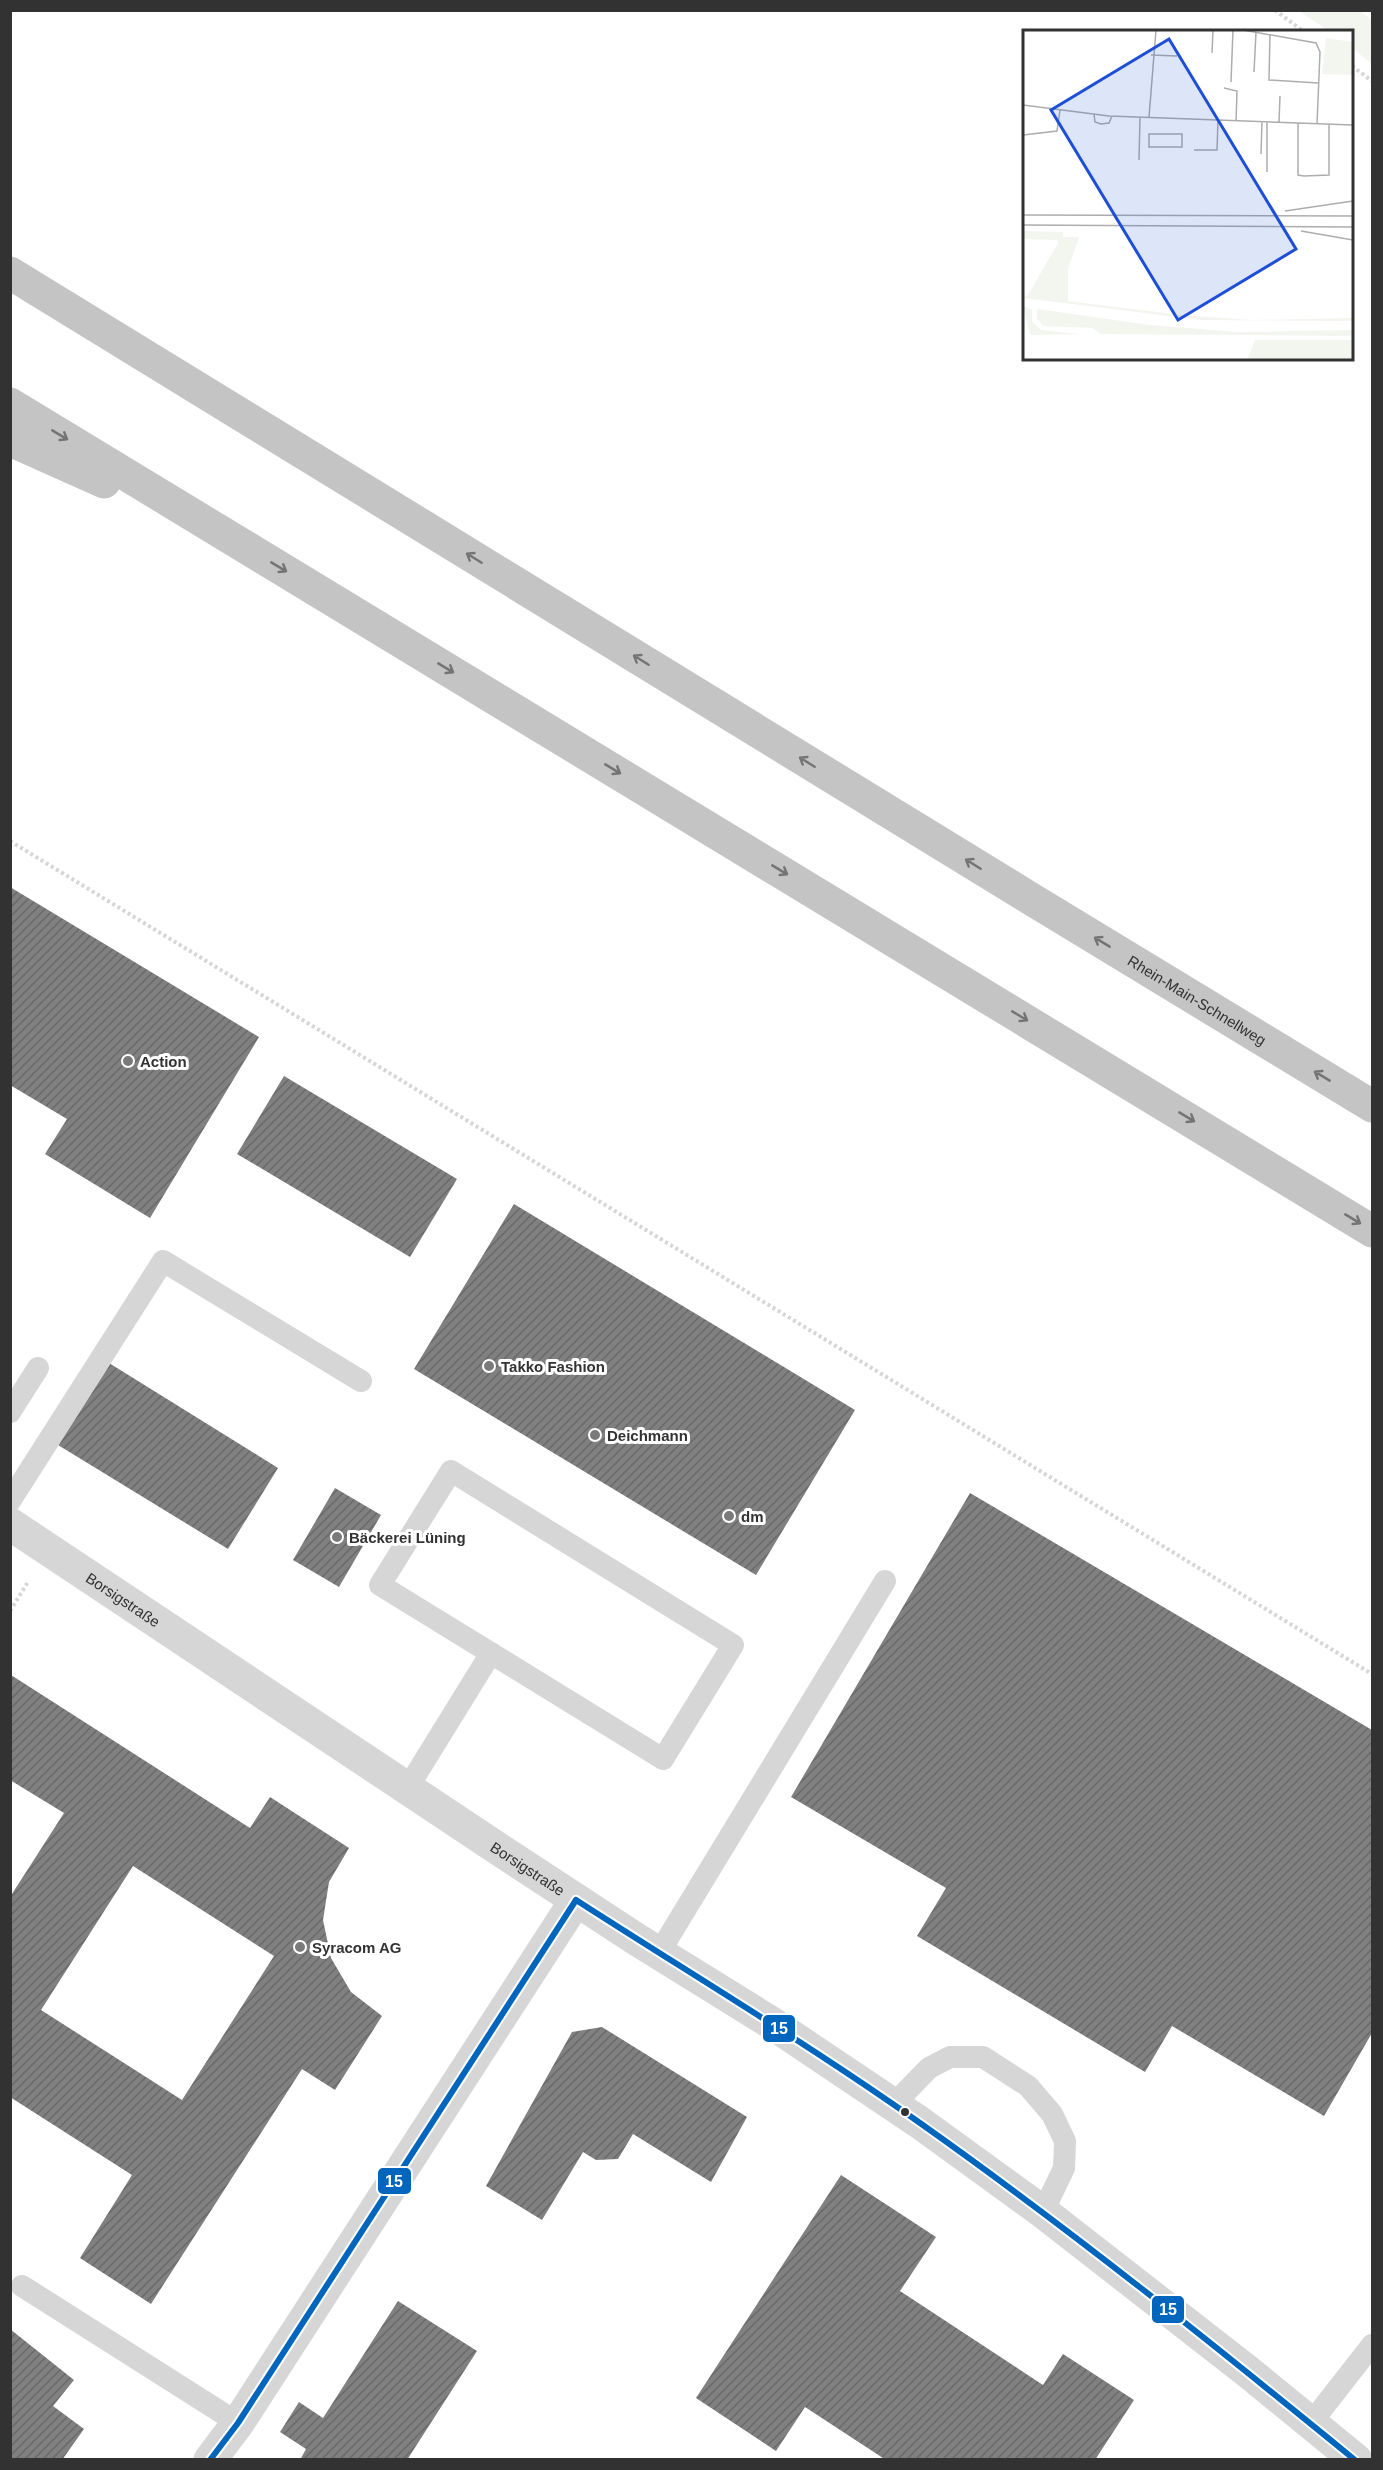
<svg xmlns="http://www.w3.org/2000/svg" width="1383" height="2470" font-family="Arial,sans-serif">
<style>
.green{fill:#f3f6ee}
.building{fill:url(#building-hatch);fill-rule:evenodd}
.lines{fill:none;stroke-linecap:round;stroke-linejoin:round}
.path{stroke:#d6d6d6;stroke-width:4;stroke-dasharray:3 3;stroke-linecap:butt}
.lane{stroke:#d6d6d6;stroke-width:22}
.street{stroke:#d6d6d6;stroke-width:33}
.highway{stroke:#c4c4c4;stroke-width:33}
.bus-1-casing{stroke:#fff;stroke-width:10}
.bus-1{stroke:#0065bd;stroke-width:6}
.oneway{stroke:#747474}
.poi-dot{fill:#7a7a7a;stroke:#fff;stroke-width:2}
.bus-dot{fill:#323232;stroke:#fff;stroke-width:2}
.labels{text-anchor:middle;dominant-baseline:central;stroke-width:6;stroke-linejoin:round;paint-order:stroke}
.street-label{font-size:15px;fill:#323232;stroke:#fff}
.poi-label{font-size:15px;font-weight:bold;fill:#323232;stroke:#fff;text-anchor:start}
.inset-road{fill:none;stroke:#adadad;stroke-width:1.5}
.view{fill:#1d4ed8;fill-opacity:0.15;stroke:#1d4ed8;stroke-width:3}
.inset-edge{fill:none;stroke:#323232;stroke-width:3}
.line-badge{stroke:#fff;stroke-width:2}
.badge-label{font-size:16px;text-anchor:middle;font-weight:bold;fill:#fff}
</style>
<defs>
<pattern id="building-hatch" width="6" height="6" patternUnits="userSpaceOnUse" patternTransform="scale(1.5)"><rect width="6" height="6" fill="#808080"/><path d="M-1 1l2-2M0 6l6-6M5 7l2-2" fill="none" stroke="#696969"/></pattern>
</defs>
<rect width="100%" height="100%" fill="#fff"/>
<polygon class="green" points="1299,11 1360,11 1372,20 1372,64 1352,48 1352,32 1329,31"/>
<g class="building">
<polygon points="10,887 259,1037 150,1218 45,1154 67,1119 10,1085"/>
<polygon points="284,1076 457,1179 410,1257 237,1154"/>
<polygon points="514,1204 855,1410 756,1575 414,1369"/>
<polygon points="109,1363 278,1468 228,1549 58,1445"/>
<polygon points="335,1488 381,1515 339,1587 293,1560"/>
<polygon points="970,1493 1372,1730 1372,2033 1324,2116 1172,2026 1145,2072 917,1936 946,1888 791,1797"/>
<path d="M11,1675L250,1828L270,1797L349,1848L329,1882L323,1920L331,1958L351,1992L382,2016L335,2090L302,2069L151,2304L80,2258L132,2175L10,2097V1897L64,1813L10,1780ZM133,1866L274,1956L182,2100L41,2010Z"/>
<polygon points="602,2027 747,2117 711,2182 633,2134 618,2159 596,2160 583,2152 542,2220 486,2186 572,2032"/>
<polygon points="841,2175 936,2237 900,2291 1043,2385 1063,2354 1134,2400 1095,2460 886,2460 805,2407 776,2451 696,2398"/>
<polygon points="398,2301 477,2351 407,2460 300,2460 306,2449 280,2432 299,2402 323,2418"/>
<polygon points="10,2329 74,2380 53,2406 84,2429 62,2460 10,2460"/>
</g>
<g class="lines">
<g class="path">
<polyline points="1275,10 1304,32"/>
<polyline points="1352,66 1372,81"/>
<polyline points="10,841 1372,1674"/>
<polyline points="10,1611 28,1582"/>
</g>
<g class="lane">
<polyline points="10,1412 38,1368"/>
<polygon points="451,1471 733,1645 663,1759 380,1585"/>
<polyline points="10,1501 163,1261 361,1381"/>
<polyline points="407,1789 491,1653"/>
<polyline points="659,1953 885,1581"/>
<polyline points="893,2105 929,2068 950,2057 983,2057 1028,2086 1052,2114 1065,2141 1064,2168 1043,2212"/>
<polyline points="22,2286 238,2423"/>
<polyline points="1311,2423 1372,2345"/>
</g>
<g class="street">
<path id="s1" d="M10,1524L497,1848L636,1939L770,2022L919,2122L1043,2212L1247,2371L1356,2460"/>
<polyline points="210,2460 238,2423 576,1900"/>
</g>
<g class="highway">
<path id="s2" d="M10,273L1023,894L1372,1106"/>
<polyline points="10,404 1372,1231"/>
<polyline points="10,440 104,482"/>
</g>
<defs>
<g id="bus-1">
<path d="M576,1900C691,1974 808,2044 920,2123C1070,2229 1213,2344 1355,2460"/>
<polyline points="210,2460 238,2423 576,1900"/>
</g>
</defs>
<use href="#bus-1" class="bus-1-casing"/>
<use href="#bus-1" class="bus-1"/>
</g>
<defs><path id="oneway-shaft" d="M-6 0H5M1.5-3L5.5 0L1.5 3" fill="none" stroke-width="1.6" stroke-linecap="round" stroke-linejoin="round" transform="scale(1.5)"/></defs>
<g class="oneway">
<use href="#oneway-shaft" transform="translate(60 435) rotate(31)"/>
<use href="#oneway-shaft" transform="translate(474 558) rotate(-148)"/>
<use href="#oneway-shaft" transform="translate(279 567) rotate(31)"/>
<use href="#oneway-shaft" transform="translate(641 660) rotate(-148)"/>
<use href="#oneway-shaft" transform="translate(446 668) rotate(31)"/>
<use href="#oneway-shaft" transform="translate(807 762) rotate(-148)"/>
<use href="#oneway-shaft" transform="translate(613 769) rotate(31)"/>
<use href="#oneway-shaft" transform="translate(973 864) rotate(-148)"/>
<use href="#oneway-shaft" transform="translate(780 870) rotate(31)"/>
<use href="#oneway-shaft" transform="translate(1102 942) rotate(-149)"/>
<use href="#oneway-shaft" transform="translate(1020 1016) rotate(31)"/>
<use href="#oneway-shaft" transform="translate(1322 1076) rotate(-149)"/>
<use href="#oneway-shaft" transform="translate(1187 1117) rotate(31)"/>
<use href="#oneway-shaft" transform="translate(1353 1219) rotate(31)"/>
</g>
<g class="poi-dot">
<circle cx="128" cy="1061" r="6"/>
<circle cx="489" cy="1366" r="6"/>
<circle cx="595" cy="1435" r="6"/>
<circle cx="729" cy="1516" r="6"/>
<circle cx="337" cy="1537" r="6"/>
<circle cx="300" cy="1947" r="6"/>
</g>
<circle class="bus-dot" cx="905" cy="2112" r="5"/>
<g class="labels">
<g class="street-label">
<text stroke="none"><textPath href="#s2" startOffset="1392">Rhein-Main-Schnellweg</textPath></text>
<text stroke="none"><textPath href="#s1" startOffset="136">Borsigstraße</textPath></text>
<text stroke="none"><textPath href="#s1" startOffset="622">Borsigstraße</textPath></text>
</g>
<g class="poi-label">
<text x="140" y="1061">Action</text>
<text x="501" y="1366">Takko Fashion</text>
<text x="607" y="1435">Deichmann</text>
<text x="741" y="1516">dm</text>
<text x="349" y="1537">Bäckerei Lüning</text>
<text x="312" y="1947">Syracom AG</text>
</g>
</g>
<g transform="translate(1023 30)">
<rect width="330" height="330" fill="#fff"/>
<path d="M303,8L330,12V45L299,44ZM0,201L40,202V207H56L45,239V271L158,285L229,290L330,288V291L178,290L0,268L5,265L35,213L34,210L0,209ZM0,276L9,279V292L18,300L56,304L7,305ZM14,279L127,295L214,302L330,300V306L78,304L69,298L20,296L14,289ZM232,310H330V330H224Z" fill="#f3f6ee"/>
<path class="inset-road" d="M220,0L293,13L297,22L294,94M247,4L246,50L295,53M189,23L190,0M128,25L154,26M231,42L233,2M208,52L210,0M201,58L214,61L213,91M0,75L86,86L330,95M71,84L72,92L78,94L86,93L89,86M126,87L133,0M256,92L257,66M275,93V145L281,146L306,145V94M126,104H159V117H126ZM0,105L34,101L37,80M171,120H194L195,90M238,124L239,92M116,130L117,87M244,142V92M262,181L330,171M0,185L330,186M0,195L330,197M278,201L330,210"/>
<path class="view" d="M146,9L273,219L155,290L28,80Z"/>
<rect width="330" height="330" class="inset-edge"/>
</g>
<g class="line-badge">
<rect x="762" y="2014" width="34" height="29" rx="6" fill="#0065bd"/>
<rect x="377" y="2167" width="35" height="28" rx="6" fill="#0065bd"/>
<rect x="1151" y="2295" width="34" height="29" rx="6" fill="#0065bd"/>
</g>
<g class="badge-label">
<text x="779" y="2034">15</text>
<text x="394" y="2187">15</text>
<text x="1168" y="2315">15</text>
</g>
<rect width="1383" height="2470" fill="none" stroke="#323232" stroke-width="24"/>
</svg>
